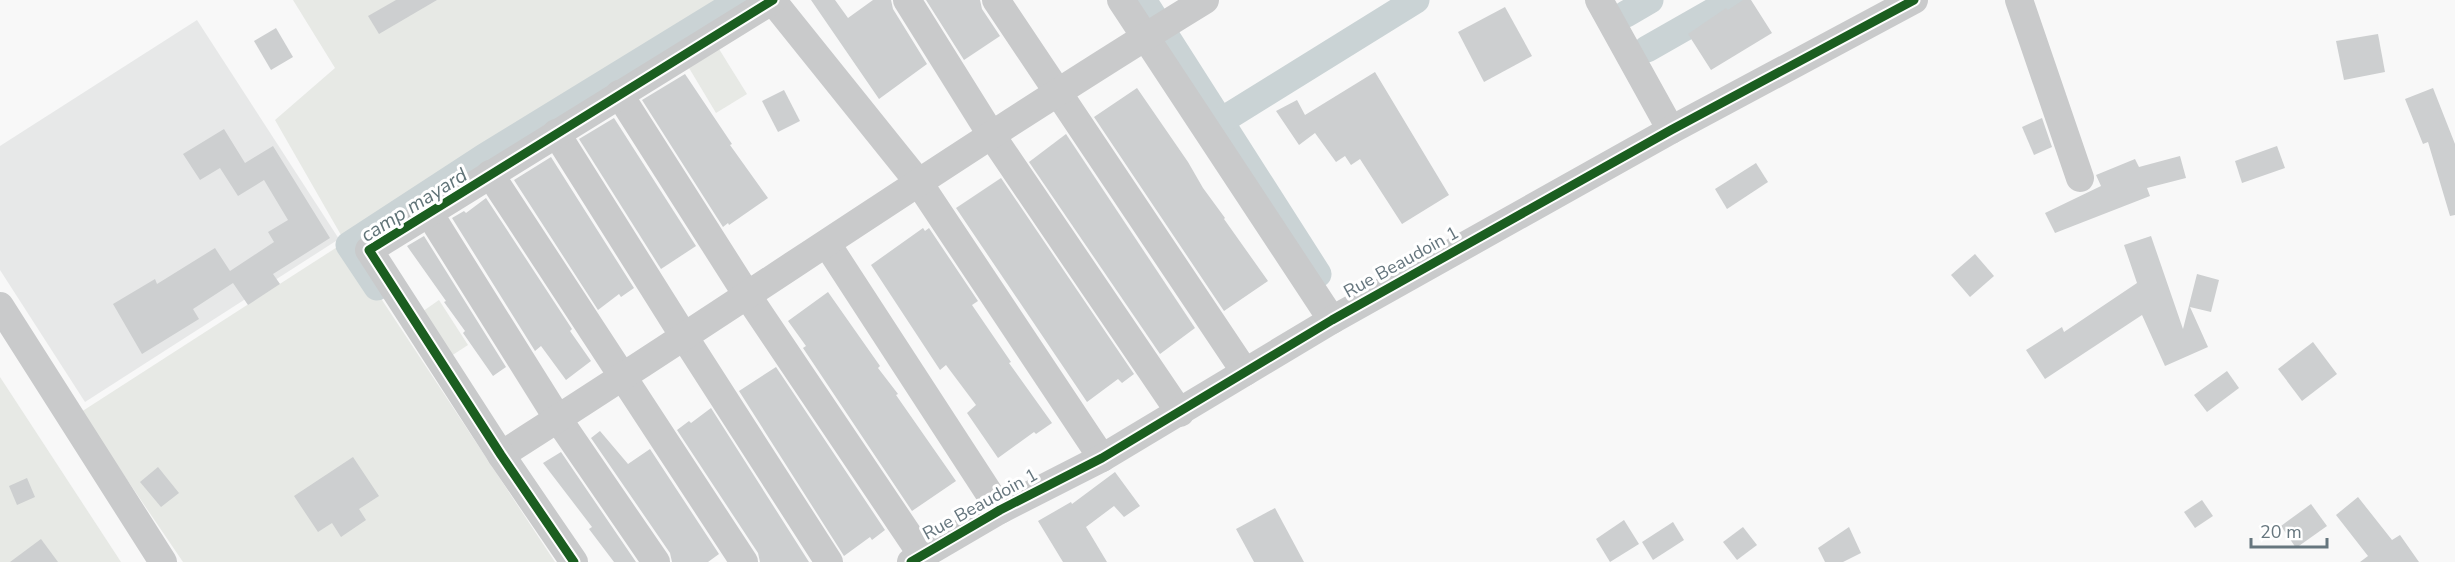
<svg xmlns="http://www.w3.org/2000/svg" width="2455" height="562" font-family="'Nunito Sans',sans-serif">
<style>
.built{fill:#e7e8e8}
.green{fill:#e7e9e5}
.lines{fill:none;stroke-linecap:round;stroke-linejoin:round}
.canal{stroke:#cad3d5;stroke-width:27}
.building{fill:#cdcfd0}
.street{stroke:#c9cacb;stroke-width:28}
.cycleway-casing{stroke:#fff;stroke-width:13}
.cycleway{stroke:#1b5e20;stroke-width:9}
.labels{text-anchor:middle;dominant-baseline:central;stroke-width:6;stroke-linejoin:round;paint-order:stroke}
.street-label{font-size:18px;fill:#66767e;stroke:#fff}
.water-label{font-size:20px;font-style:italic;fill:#617478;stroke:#fff}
</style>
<rect width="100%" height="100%" fill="#f8f8f8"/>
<polygon class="built" points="197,20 339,239 85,402 0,270 0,146"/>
<g class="green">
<polygon points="293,0 750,0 347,247 555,562 183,562 81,412 345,242 275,120 335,68"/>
<polygon points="719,49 747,94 716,113 689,68"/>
<polygon points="439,300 468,345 448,358 419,314"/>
<polygon points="0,377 121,562 0,562"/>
</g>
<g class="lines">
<g class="canal">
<polyline points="1143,0 1318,274"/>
<polyline points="1626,14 1650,0"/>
<polyline points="1647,49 1733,0"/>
<polyline points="1221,121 1416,0"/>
<polyline points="377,287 349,245 484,157 740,0"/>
</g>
</g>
<g class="building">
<polygon points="396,0 437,0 379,34 368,16"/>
<polygon points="811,0 835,0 848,18 873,0 891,0 893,9 927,64 879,99"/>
<polygon points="926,0 980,0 982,9 1000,36 964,60"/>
<polygon points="1743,0 1751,0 1772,33 1711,70 1688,34 1726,8 1728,10"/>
<polygon points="1505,7 1532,56 1484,82 1458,32"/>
<polygon points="276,28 293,57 271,70 254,41"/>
<polygon points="2378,34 2385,72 2344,80 2336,41"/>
<polygon points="1375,72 1449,195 1402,224 1360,159 1351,165 1345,156 1336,162 1315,133 1299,145 1276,111 1297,100 1305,115"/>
<polygon points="685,74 732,144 730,145 768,198 729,225 728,223 723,227 642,100"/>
<polygon points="1137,88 1188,162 1203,188 1225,218 1224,219 1268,281 1224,311 1094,117"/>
<polygon points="2433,88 2455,144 2455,215 2450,216 2428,142 2423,144 2405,99"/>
<polygon points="784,90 800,121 778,132 762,101"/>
<polygon points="614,118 696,246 661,269 579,139"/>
<polygon points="2042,118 2052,147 2034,155 2022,127"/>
<polygon points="224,129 245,163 273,146 330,238 273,274 280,284 248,305 233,283 193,309 199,319 142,354 113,304 155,279 157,284 215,248 230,271 274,242 268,232 288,220 264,180 238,196 220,168 200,180 183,154"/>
<polygon points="1066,134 1195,328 1160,354 1029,162"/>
<polygon points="2277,146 2285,168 2242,183 2235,161"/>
<polygon points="2180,156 2186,178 2147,188 2150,196 2055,233 2045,213 2101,186 2096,175 2135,159 2139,167"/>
<polygon points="551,157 634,288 621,297 619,294 598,310 514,180"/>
<polygon points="1756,163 1768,182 1727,209 1715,189"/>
<polygon points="1001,178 1134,374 1122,383 1118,379 1087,402 956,208"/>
<polygon points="486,198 572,329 570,331 591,361 566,380 541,346 535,351 452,218 464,211 466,213"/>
<polygon points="923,228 925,231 929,228 978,301 972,305 1011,362 1009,363 1052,423 1036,434 1034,432 998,458 967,413 976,405 946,365 940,370 871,265"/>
<polygon points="424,236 506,367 493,376 463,333 465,331 444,302 446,301 407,246"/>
<polygon points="2151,236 2183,329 2197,274 2219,280 2211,312 2190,307 2208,347 2165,366 2142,315 2045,379 2026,350 2062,327 2064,332 2137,283 2124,245"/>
<polygon points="1975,254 1994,276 1970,297 1951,275"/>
<polygon points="828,292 880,366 878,368 898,394 896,395 956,481 912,511 803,348 806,346 788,321"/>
<polygon points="2313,342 2337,374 2302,401 2278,369"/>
<polygon points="776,367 885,530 872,540 870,537 844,556 739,391"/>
<polygon points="2227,371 2239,388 2207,412 2194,395"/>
<polygon points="711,408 809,562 760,562 758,553 677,430 689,421 691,423"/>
<polygon points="600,431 628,464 650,449 719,554 708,562 672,562 670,553 591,438"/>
<polygon points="561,452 636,562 614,562 589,529 592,527 543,463"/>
<polygon points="353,457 379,496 359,509 366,520 341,537 332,523 318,532 294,496"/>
<polygon points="158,467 179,493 161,507 140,482"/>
<polygon points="1115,472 1140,506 1124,517 1114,506 1086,527 1107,562 1063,562 1038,521 1071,502 1072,504"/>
<polygon points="27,478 35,497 17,505 9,486"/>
<polygon points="2358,497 2392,540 2400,535 2419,562 2360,562 2368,556 2336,515"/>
<polygon points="2202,500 2213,516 2195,528 2184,512"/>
<polygon points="2311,504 2327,526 2296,548 2281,526"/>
<polygon points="1275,508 1304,562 1254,562 1236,529"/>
<polygon points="1624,520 1639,544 1610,562 1596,539"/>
<polygon points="1673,522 1684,540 1653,560 1642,542"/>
<polygon points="1743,527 1757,545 1737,560 1723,542"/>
<polygon points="1849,527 1861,553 1843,562 1825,562 1818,548"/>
<polygon points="41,539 58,562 10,562"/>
</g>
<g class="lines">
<g class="street">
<polyline points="772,0 919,183 1102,458"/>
<polyline points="907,0 992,136 1180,413"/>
<polyline points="996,0 1245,372"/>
<polyline points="1121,0 1332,320"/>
<polyline points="1599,0 1671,130"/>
<polyline points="2019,0 2080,178"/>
<polyline points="619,94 747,295 922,555"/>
<polyline points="556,133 685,338 829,562"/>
<polyline points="490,174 744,562"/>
<polyline points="429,213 558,419 656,562"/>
<polyline points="827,244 1000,510"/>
<polyline points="0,306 163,562"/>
<path d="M501,455C737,305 967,146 1205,0"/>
<polyline points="574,562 501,455 369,250 773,0"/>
<polyline points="911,562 1000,510 1102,458 1332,320 1671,130 1914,0"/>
</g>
<defs>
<g id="cycleway">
<polyline points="574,562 501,455 369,250 773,0"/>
<polyline points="911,562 1000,510 1102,458 1332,320 1671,130 1914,0"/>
</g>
</defs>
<use href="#cycleway" class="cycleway-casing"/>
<use href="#cycleway" class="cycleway"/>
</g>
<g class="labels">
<g class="street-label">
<text transform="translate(1401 262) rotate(-29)">Rue Beaudoin 1</text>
<text transform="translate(980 504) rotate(-29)">Rue Beaudoin 1</text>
</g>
<g class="water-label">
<text transform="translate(414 205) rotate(-32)">camp mayard</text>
</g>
</g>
<path d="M2251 538v9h76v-9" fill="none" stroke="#66767e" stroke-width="3"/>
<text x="2260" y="538" font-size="18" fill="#66767e" stroke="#ffffff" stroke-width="4.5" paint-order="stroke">20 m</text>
</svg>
